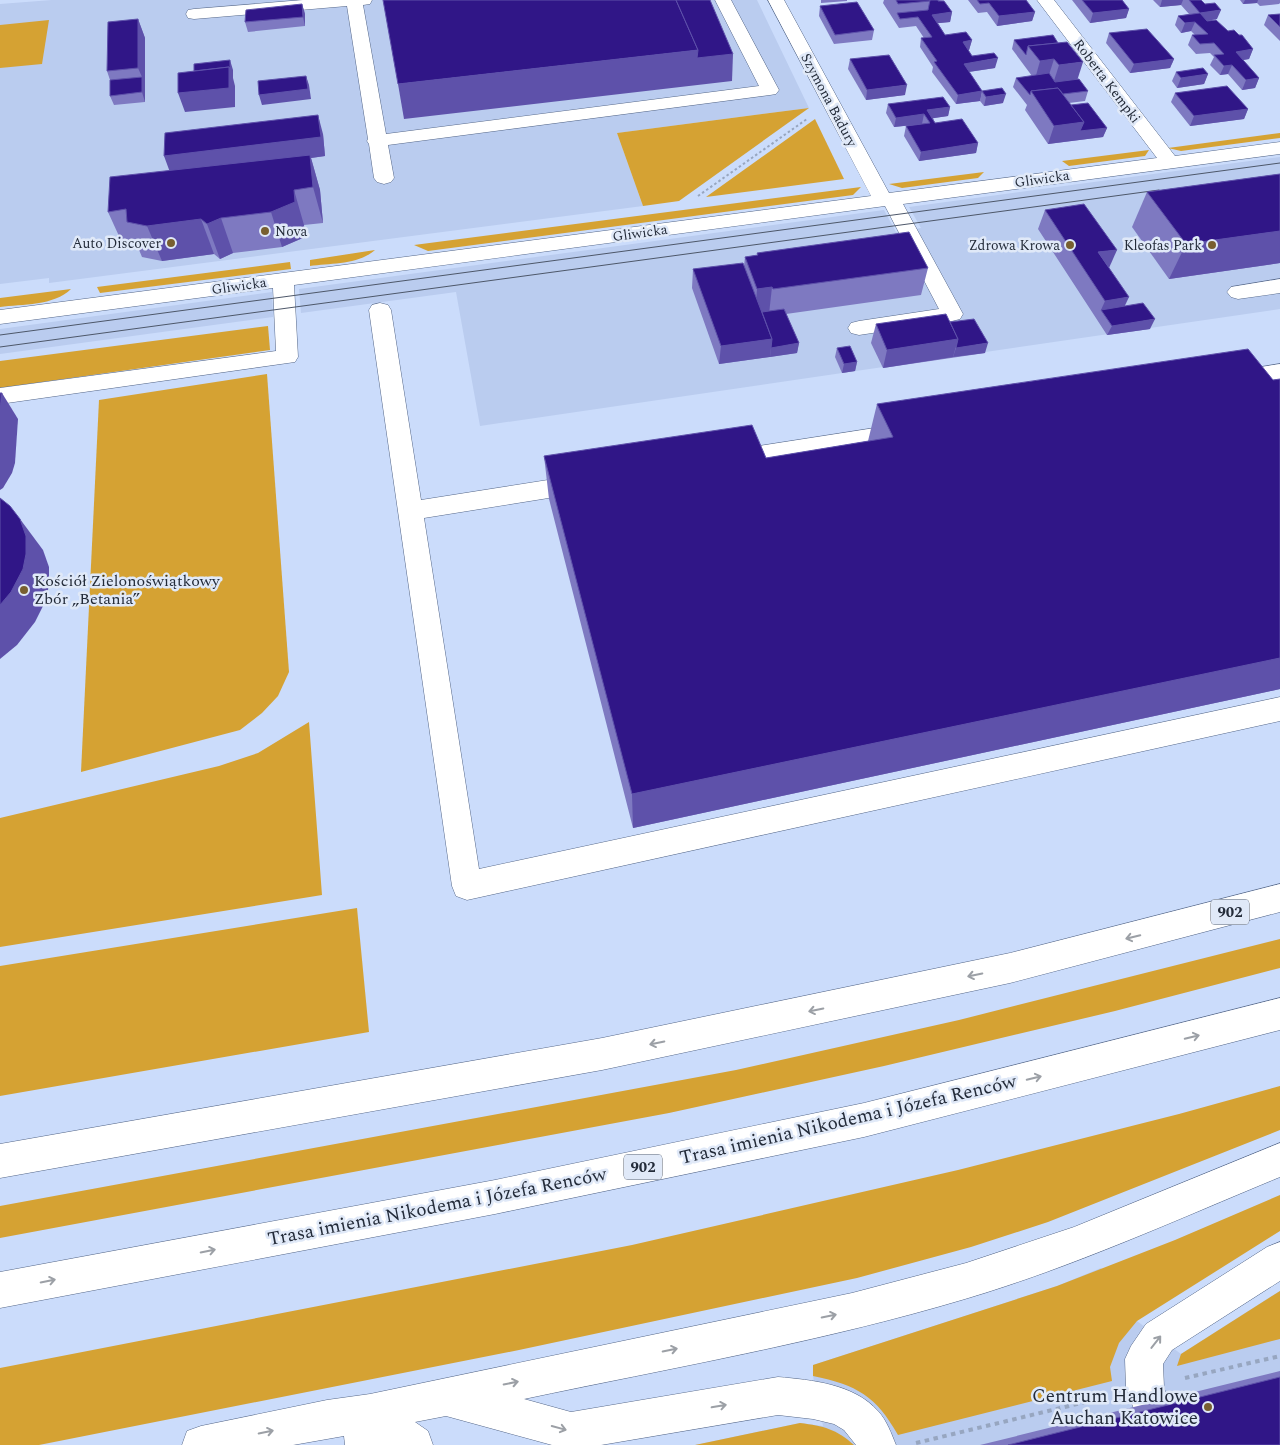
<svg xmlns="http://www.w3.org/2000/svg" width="1280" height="1445" font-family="Spectral,serif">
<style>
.built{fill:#baccef}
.green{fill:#d5a233}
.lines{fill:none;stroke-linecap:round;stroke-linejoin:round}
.minor-casing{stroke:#556788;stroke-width:1}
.major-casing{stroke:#556788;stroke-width:1}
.path-far1{stroke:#97a6c0;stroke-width:2;stroke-dasharray:2.5 2.5;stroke-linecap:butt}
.path{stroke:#97a6c0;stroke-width:4;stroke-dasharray:4.5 4.5;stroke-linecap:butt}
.minor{fill:#fff;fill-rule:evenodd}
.major{fill:#fff;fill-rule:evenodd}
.tram{stroke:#4d5769;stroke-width:1}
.wall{fill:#7e79c1}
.shaded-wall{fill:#5e51aa}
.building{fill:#301687;stroke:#5e51aa}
.oneway{stroke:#9ca0a6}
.poi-dot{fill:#785f30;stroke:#e0e9f8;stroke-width:2}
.labels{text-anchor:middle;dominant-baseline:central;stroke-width:5;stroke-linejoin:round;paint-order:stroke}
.far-street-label{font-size:14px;fill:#232b39;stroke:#e0e9f8}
.far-poi-label{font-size:14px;fill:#232b39;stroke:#e0e9f8;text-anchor:end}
.shield{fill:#e0e9f8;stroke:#5c6472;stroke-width:1}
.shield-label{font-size:15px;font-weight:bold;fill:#232b39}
.poi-label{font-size:16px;fill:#232b39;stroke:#e0e9f8;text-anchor:start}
.near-street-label{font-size:19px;fill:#232b39;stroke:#e0e9f8}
.near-poi-label{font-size:19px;fill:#232b39;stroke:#e0e9f8;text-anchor:end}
</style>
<rect width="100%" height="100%" fill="#cbdcfb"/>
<g class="built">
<polygon points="52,0 757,0 809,108 617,133 643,206 49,283 49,278 0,284 0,4"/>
<polygon points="1280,157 1280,309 480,426 456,292 301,313 299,289 884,210 896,232 907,230 921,228 909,207"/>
<polygon points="272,292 273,317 0,354 0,329"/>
<polygon points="1101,1268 1137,1321 1181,1354 1280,1291 1280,1445 695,1445 800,1423 823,1426 813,1376 813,1365 1057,1286"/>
</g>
<g class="green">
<polygon points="49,20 42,64 0,68 0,25"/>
<polygon points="809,108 679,201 643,206 617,133"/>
<polygon points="815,119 844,179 706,197"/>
<polygon points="1280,133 1280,138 1181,151 1168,148"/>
<polygon points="1149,150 1145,156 1069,166 1062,161"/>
<polygon points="984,172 978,178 902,188 889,184"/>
<polygon points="861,187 853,195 428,251 414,245"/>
<path d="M375,250C358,265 331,263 310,266V260Z"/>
<polygon points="290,262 291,269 100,293 97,287"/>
<path d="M71,289C54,306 22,304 0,307V298Z"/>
<polygon points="268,326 270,350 0,388 0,361"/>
<polygon points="267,374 289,672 278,696 262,713 240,730 81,772 99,400"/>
<polygon points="309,722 322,895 0,947 0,818 219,766 258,753"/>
<polygon points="357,908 369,1032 0,1096 0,966"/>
<polygon points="1280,939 1280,968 1115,1011 884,1066 669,1113 0,1238 0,1206 736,1070 959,1020"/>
<polygon points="1280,1086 1280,1130 1048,1222 971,1247 857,1278 519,1350 39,1445 0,1445 0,1368 632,1245 958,1170 1179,1114"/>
<path d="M1280,1195V1231L1137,1321L1119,1343L1110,1367L1112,1381L898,1435C876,1396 857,1385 813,1376V1365L1057,1286L1175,1240Z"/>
<polygon points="1280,1291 1280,1339 1177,1366 1181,1354"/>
<path d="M800,1423C824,1426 836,1429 854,1445H695Z"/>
</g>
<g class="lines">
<defs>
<g id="minor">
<polygon points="303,0 372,0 370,4 363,5 386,134 759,86 715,0 731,0 779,90 776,94 770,95 388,145 394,178 391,182 384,184 377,182 374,178 369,144 367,141 368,139 347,6 194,19 188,18 186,14 188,10 194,9"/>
<polygon points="768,0 784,0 889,193 1157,158 1037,0 1054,0 1175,156 1280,142 1280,154 903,204 963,314 960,319 952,321 859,335 851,333 848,328 851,323 859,321 939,309 885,206 294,285 298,357 295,362 0,404 0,388 276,351 273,288 0,324 0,310 871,196"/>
<polygon points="1280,279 1280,293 1238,299 1231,297 1227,292 1231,287"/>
<polygon points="380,303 388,305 391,310 421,500 586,474 594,477 598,483 594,489 586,492 424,518 479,869 1280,697 1280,721 467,900 456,896 452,886 369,310 372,305"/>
<polygon points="1280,364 1280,380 1230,388 1222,385 1219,380 1222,375 1230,372"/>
<polygon points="907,423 915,425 919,431 915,437 727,469 719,466 715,460 719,454 727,451"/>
<path d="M1280,1143V1177C1176,1220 1073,1267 965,1299C821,1342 671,1368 524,1399L571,1412L778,1377C812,1380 854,1384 878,1411C887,1421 891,1433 896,1445H856L844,1430L834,1424L813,1419L778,1415L601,1445H552L446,1416L415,1422L428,1431L433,1445H345L344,1436L293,1445H182L187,1431L201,1426L327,1400L370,1394L852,1293L966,1263L1074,1227Z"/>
<polygon points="1280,1242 1280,1281 1172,1350 1163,1364 1164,1388 1169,1404 1163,1417 1150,1423 1137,1417 1126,1388 1125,1359 1131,1346 1146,1324 1267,1247"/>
</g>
<g id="major">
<polygon points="1280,884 1280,912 1010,983 602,1070 0,1178 0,1144 602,1038 1010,953"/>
<polygon points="1280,998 1280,1030 864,1137 495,1214 0,1308 0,1272 495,1180 864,1103"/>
</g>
</defs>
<use href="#minor" class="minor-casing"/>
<use href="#major" class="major-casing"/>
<polyline class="path-far1" points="698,196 807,119"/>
<g class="path">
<polyline points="1185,1378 1280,1356"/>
<polyline points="916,1443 1106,1397"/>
</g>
<use href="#minor" class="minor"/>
<use href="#major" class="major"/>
<g class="tram">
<polyline points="0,335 1280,163"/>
<polyline points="0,347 1159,190"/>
</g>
</g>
<g class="wall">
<polygon points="821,0 847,0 847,1 821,3"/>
<polygon points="884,0 945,0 938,1 952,12 950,22 938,23 945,35 972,40 969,50 968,50 972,56 995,68 969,72 982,91 980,101 956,104 932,72 933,67 920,47 921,38 924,38 916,26 899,28 883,3"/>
<polygon points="968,0 1026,0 1035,12 1032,21 997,26 987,12 978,13"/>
<polygon points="1072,0 1122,0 1129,9 1126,18 1090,23"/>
<polygon points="1153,0 1201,0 1217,19 1208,20 1228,31 1253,49 1249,59 1243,60 1259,78 1255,88 1242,90 1228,74 1220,75 1210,65 1214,57 1210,53 1196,54 1188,45 1192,35 1195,35 1191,31 1181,33 1175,25 1178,16 1189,14 1181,5 1160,7"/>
<polygon points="1240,0 1280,0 1280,3 1279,4 1260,6 1257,3 1243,4"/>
<polygon points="302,4 305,14 305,26 248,32 245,22"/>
<polygon points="820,6 874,30 872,40 834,44 819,16"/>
<polygon points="1280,14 1280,41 1264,25 1268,15"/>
<polygon points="138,19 145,38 145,102 114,105 110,96 110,80 107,71"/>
<polygon points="1109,33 1174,59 1170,68 1130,73 1106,43"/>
<polygon points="1053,35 1077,80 1088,91 1085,101 1069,103 1071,105 1107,128 1103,137 1048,144 1025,110 1027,105 1013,87 1016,78 1032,76 1012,49 1014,40"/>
<polygon points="850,59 905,95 866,100 848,69"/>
<polygon points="1176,72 1208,74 1204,84 1177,88 1172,81"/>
<polygon points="982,91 1003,103 984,106 980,101"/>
<polygon points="1175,93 1248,109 1244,119 1190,126 1171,102"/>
<polygon points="888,104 950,107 948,116 933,118 935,123 978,143 976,153 919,161 904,136 906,126 923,124 922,124 894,127 886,113"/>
<polygon points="323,134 325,156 311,158 320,190 323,223 304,225 305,237 282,247 233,253 220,259 214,254 162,261 142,257 137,245 124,247 108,212 169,171"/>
<polygon points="1280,174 1280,263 1169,279 1132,227 1147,192"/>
<polygon points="1045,210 1109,268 1125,306 1150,329 1107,335 1038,229"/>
<polygon points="757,253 928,268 921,295 786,314 799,343 797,353 719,364 692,288 693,269 744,266 745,257 757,255"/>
<polygon points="950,322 985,353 883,368 871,343 876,324"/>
<polygon points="837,348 857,362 855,371 842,373 835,357"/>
<polygon points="1280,379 1280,689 633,828 549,499 544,456 766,458 868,441 877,404 1273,380"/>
<polygon points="1280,1371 1280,1445 980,1445"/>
</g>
<g class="shaded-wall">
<polygon points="1162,0 1183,0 1181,5 1160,7"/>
<polygon points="1245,0 1258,0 1257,3 1243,4"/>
<polygon points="302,4 305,14 305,26 303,17"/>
<polygon points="1129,9 1126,18 1090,23 1093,13"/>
<polygon points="1221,10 1217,19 1196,23 1200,13"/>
<polygon points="952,12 950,22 930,24 932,15"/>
<polygon points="1035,12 1032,21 997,26 999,16"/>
<polygon points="138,19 145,38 145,102 142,92 142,77 138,68"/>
<polygon points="1195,22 1191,31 1181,33 1185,23"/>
<polygon points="972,40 969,50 960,51 963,42"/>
<polygon points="1253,49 1249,59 1231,62 1236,52"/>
<polygon points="698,50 733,54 732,81 404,119 398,84"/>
<polygon points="998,58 995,68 961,73 964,64"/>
<polygon points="1054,59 1048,78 1035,79 1040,61"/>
<polygon points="1174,59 1170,68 1130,73 1134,64"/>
<polygon points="230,60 233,70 233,78 235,86 235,107 185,112 178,93"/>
<polygon points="1083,62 1077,81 1053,84 1059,65"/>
<polygon points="1232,65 1228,74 1220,75 1224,66"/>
<polygon points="1208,74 1204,84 1177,88 1181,78"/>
<polygon points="306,76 309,85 311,99 262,105 259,95"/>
<polygon points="1259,78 1255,88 1242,90 1246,80"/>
<polygon points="907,85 905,95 866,100 867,90"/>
<polygon points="982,91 980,101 956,104 958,95"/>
<polygon points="1006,94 1003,103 984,106 986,97"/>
<polygon points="950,107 948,116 928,119 927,110"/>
<polygon points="1248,109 1244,119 1190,126 1194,116"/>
<polygon points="924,114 922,124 894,127 896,118"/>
<polygon points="318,115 323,134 325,156 311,158 320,190 323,223 313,187 171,175 164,156"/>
<polygon points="1084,122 1107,128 1103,137 1048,144 1054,126"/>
<polygon points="978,143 976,153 919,161 921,152"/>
<polygon points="294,190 304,225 305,237 282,247 271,212"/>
<polygon points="221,218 233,253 220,259 207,224"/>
<polygon points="201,219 214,254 162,261 147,226"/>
<polygon points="1280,231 1280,263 1169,279 1186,244"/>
<polygon points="1117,250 1109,268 1098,252"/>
<polygon points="772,287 769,314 755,316 757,289"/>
<polygon points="1129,297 1120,316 1101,310 1105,301"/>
<polygon points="1155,319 1150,329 1107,335 1112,326"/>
<polygon points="772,339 770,357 719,364 721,346"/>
<polygon points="958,339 953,357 883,368 887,350"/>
<polygon points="799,343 797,353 770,357 771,348"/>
<polygon points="988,343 985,353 953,357 956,348"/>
<polygon points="857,362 855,371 842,373 844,364"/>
<polygon points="2,393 18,419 15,463 12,473 3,488 0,490 0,411"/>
<polygon points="20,519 43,550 49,567 49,585 46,600 35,622 17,645 0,659 0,605"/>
<polygon points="1280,658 1280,689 633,828 632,794"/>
</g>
<g class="building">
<polygon points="383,0 676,0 698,50 398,84"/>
<polygon points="676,0 710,0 733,54 697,58 698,50"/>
<polygon points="896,0 930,0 930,1 898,4"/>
<polygon points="930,0 938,0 938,1 944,1 952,12 932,15 945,35 966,32 972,40 963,42 972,56 994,53 998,58 964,64 982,91 958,95 934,62 937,61 921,38 932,37 918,17 900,19 897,13 928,10"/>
<polygon points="977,0 1026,0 1035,12 999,16 989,3 980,4"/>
<polygon points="1082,0 1122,0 1129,9 1093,13"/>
<polygon points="1189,0 1201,0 1205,4 1215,3 1221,10 1200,13"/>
<polygon points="857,2 874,30 835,35 820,6"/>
<polygon points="302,4 303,17 245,22 246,10"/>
<polygon points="1200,13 1207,21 1216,20 1228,31 1234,30 1239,35 1242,35 1253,49 1236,52 1259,78 1246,80 1232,65 1224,66 1214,55 1224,54 1214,43 1200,44 1192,35 1208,34 1195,22 1185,23 1178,16"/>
<polygon points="1280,14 1280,27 1268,15"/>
<polygon points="138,19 138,68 107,71 108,22"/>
<polygon points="1147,29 1174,59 1134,64 1109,33"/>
<polygon points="1053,35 1058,43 1028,46 1026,55 1014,40"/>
<polygon points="1067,42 1083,62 1059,65 1054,59 1040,61 1028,46"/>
<polygon points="889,55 907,85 867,90 850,59"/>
<polygon points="230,60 230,68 229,67 194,71 194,64"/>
<polygon points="229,67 229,88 178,93 178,73"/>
<polygon points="1203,68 1208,74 1181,78 1176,72"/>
<polygon points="1049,73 1055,82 1079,79 1088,91 1063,94 1058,88 1031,91 1030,95 1016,78"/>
<polygon points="306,76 308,89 259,95 258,81"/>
<polygon points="142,77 142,92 110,96 110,80"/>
<polygon points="1227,86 1248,109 1194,116 1175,93"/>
<polygon points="1002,88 1006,94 986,97 982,91"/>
<polygon points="1058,88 1084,122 1054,126 1031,91"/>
<polygon points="943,97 950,107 927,110 935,123 962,119 978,143 921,152 906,126 930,123 924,114 896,118 888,104"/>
<polygon points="1088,103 1107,128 1080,131 1084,122 1071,105"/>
<polygon points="318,115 321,137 164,156 165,133"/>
<polygon points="310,155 313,187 294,190 295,202 271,212 221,218 207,224 201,219 147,226 127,222 126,209 108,212 110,177"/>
<polygon points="1280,174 1280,231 1186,244 1147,192"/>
<polygon points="1084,204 1117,250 1098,252 1129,297 1105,301 1045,210"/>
<polygon points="909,232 928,268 773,289 772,287 757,289 745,257 758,255 757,253"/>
<polygon points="743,263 772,339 721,346 693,269"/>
<polygon points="1143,303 1155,319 1112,326 1101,310"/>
<polygon points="784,309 799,343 771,348 772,339 762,312"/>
<polygon points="946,314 958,339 887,350 876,324"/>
<polygon points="974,319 988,343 956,348 958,339 950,322"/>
<polygon points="850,346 857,362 844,364 837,348"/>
<polygon points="1248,349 1273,380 1280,379 1280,658 632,794 544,456 752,425 766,458 893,437 877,404"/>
<polygon points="0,393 2,393 0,411"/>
<polygon points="0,498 10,506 20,519 26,536 26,554 23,569 11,592 0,605"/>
<polygon points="1280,1377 1280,1445 1008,1445"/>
</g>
<defs><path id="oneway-shaft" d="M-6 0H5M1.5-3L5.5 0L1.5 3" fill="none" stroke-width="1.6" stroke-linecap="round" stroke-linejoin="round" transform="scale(1.25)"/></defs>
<g class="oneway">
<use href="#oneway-shaft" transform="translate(1133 937) rotate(166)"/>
<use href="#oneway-shaft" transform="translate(975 975) rotate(168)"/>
<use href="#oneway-shaft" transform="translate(816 1010) rotate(168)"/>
<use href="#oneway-shaft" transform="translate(1192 1037) rotate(-14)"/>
<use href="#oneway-shaft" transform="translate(657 1043) rotate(168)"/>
<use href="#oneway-shaft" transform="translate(1034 1078) rotate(-14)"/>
<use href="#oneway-shaft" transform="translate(208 1251) rotate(-11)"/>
<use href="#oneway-shaft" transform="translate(48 1281) rotate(-11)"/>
<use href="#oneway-shaft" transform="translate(829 1316) rotate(-12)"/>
<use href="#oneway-shaft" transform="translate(1156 1342) rotate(-52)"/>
<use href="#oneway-shaft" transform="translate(670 1350) rotate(-12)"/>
<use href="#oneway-shaft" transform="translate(511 1383) rotate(-12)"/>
<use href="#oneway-shaft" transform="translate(719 1406) rotate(-10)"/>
<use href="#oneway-shaft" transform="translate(559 1428) rotate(15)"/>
<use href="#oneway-shaft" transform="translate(266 1432) rotate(-12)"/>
</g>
<g class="poi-dot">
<circle cx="265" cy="231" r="5"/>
<circle cx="171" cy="243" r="5"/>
<circle cx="1070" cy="245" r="5"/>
<circle cx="1212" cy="245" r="5"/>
<circle cx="24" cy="590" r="5"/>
<circle cx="1208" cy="1407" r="5"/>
</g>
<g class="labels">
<g class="far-street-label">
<text transform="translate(1107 81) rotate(53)">Roberta Kempki</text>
<text transform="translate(829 100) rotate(62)">Szymona Badury</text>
<text transform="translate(1042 179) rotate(-8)">Gliwicka</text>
<text transform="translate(640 233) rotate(-8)">Gliwicka</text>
<text transform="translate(239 286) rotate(-8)">Gliwicka</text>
</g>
<g class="far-poi-label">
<text x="275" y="231" text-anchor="start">Nova</text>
<text x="161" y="243">Auto Discover</text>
<text x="1060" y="245">Zdrowa Krowa</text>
<text x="1202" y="245">Kleofas Park</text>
</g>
<g class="shield">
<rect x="1211" y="899.5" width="38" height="25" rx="4"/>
<rect x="624" y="1154.5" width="38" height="25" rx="4"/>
</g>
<g class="shield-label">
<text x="1230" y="912">902</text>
<text x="643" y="1167">902</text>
</g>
<g class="poi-label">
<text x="34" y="581">Kościół Zielonoświątkowy<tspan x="34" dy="18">Zbór „Betania”</tspan></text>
</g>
<g class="near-street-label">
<text transform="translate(848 1120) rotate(-13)">Trasa imienia Nikodema i Józefa Renców</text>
<text transform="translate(437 1207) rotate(-11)">Trasa imienia Nikodema i Józefa Renców</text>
</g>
<g class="near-poi-label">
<text x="1198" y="1396">Centrum Handlowe<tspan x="1198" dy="22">Auchan Katowice</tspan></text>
</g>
</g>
</svg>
